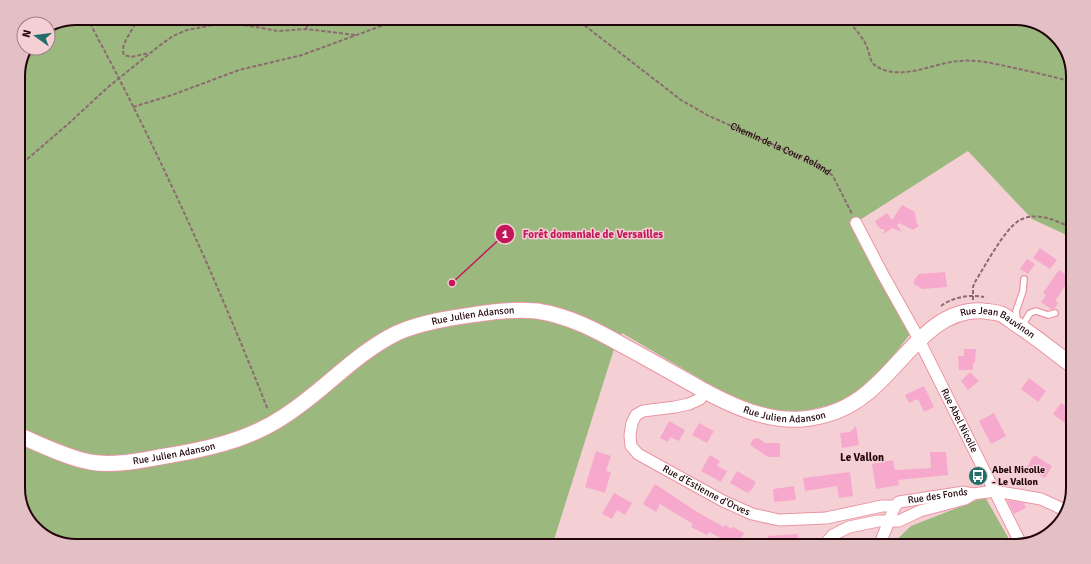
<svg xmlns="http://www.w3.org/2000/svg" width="1091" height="564" font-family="Signika,sans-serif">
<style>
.forest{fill:#9bb87f}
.building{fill:#f7a8cd}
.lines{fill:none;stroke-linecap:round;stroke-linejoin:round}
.lane-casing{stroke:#eb95a2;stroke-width:8}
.street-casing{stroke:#eb95a2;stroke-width:13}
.secondary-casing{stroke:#eb95a2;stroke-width:17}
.path{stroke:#8c6b70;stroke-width:2;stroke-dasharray:4 2;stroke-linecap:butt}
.lane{stroke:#fff;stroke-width:5.5}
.street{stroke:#fff;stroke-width:11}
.secondary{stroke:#fff;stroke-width:15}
.labels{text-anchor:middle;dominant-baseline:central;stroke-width:3;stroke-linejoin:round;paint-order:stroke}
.street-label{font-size:10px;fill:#22050b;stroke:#f4d0d4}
.poi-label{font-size:10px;font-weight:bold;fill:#22050b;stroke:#f4d0d4;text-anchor:start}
.neighbourhood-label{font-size:11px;font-weight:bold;fill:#22050b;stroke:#f4d0d4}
.rim{fill:none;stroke:#22050b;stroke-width:2}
.leader{fill:none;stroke:#c2185b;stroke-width:1.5}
.callout-dot{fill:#c2185b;stroke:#f4d0d4;stroke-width:1.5}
.mark-label{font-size:12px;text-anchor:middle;font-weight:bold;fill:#fff}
.callout-label{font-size:11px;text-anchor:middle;font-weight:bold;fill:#c2185b;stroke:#f4d0d4;stroke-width:3;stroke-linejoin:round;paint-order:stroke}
</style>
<rect width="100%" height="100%" fill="#f4d0d4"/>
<g class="forest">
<polygon points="76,18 1015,18 1041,24 1063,44 1073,73 1073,238 1032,219 968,151 852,225 914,329 889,361 847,401 788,415 731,397 622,333 614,349 552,546 76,546 50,540 28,520 18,492 18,73 29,48 48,48 48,30"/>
<polygon points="985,497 1013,546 890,546 911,526"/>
</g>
<g class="building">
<polygon points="902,205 915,212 916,221 919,226 913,230 899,223 897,225 902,232 892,228 884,234 883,233 885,230 879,228 875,221 887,213 892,220"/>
<polygon points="1040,248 1057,260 1050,269 1033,258"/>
<polygon points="1027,259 1035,264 1028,274 1020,269"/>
<polygon points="1059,270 1073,279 1073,292 1065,286 1055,301 1058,303 1054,309 1052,310 1041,302 1046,295 1043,293"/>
<polygon points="945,272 947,287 922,289 914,284 914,280 919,274"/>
<polygon points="964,349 976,349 975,363 973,363 973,370 959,370 958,356 964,356"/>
<polygon points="970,372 979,381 968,390 961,381"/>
<polygon points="1029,378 1046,391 1038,402 1021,389"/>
<polygon points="924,386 934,407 924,412 918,399 909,403 905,395"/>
<polygon points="1061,403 1073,411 1073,429 1053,414"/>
<polygon points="994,413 1006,436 991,444 979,421"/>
<polygon points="669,421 685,430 679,441 670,437 668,442 660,438"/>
<polygon points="699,423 714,431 707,443 692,435"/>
<polygon points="856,426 859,445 842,448 840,433 850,432"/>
<polygon points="758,438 765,443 780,443 780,457 768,457 750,445 753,439"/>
<polygon points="596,451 611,456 606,471 611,472 605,493 585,487"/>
<polygon points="930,452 946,452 948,475 898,480 899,485 876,489 872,464 893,460 895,470 931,468"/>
<polygon points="710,455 720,461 717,466 727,471 721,482 701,471"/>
<polygon points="1034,455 1052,466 1045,478 1027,467"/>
<polygon points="737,471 756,482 751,491 750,490 748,493 730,483"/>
<polygon points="850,472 853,496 839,498 837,486 805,491 803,478"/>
<polygon points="655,484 697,512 724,527 725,525 732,529 733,527 744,533 737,546 709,532 707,535 691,527 693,524 660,504 656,512 643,504"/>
<polygon points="794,486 796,500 774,502 773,489"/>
<polygon points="614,493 632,503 625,515 617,510 612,519 602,514"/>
<polygon points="1007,500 1024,503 1026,508 1014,514"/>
<polygon points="798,534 798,546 769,546 768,536"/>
</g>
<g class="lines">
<defs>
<g id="lane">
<polyline points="1017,320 1016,311 1023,291 1024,279"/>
<polyline points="1022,326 1030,313 1036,311 1048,315 1055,313"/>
</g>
<g id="street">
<path id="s2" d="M856,223L882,273L915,332L1021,544"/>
<path id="s3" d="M706,391L700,399L689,404L675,407L643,411L636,415L632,423L630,435L631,446L638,454L723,501L752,514L779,520L826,518L882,506H895"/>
<polyline points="823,546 833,535 849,527 878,521 899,521 920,511 965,499 973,494"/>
<path id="s4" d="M879,546L895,506L899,502L964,492L973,494L995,491L1041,499L1067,511"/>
</g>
<g id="secondary">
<path id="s5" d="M18,435C42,445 65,457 90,462C113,466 137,461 160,457C203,450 247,441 283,417C323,392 354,354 397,333C422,322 451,318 478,314C497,311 517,309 537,311C569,316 596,330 624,346C650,360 676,375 701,389C732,406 767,422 802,419C826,417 849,408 867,393C904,364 931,307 984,311C989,312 996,312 1001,314C1006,316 1011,321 1016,324C1036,337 1054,352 1073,366"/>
</g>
</defs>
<use href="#lane" class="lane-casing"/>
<use href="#street" class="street-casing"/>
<use href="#secondary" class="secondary-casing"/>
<g class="path">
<path d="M87,18C156,145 215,276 268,410"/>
<path d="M137,18C135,30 119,43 124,55L131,57L149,53"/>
<path id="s1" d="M575,18L681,100L707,115L814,163L824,169L833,176L852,214"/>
<path d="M845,18C855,29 865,38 869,53C870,58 871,63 876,66C901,82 932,63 959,61C979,59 1000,65 1019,69C1037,73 1055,77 1073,82"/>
<polyline points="306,29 310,18"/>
<polyline points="133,107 172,95 239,70 302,55 403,18"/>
<polyline points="18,167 67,125 107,88 159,46 173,36 187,30 218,24 233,23 278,31 306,29 355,35"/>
<path d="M973,300V287L975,282C985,266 1005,228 1020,220C1037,211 1058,221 1073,229"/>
<path d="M941,306C953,297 970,294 984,297"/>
</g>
<use href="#lane" class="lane"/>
<use href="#street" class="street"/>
<use href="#secondary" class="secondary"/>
</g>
<defs>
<symbol id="bus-disc" viewBox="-11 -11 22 22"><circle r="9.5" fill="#226d69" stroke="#f4d0d4"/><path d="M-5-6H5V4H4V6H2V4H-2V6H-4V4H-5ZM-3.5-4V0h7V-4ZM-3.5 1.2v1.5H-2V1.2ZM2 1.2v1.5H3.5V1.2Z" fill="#fff"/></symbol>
</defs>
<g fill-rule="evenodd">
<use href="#bus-disc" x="967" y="465" width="22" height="22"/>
</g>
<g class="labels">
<g class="street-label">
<text stroke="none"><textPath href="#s1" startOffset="245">Chemin de la Cour Roland</textPath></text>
<text stroke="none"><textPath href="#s5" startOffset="498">Rue Julien Adanson</textPath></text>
<text stroke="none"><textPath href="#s5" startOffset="1087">Rue Jean Bauvinon</textPath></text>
<text stroke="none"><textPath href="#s5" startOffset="834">Rue Julien Adanson</textPath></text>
<text stroke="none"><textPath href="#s2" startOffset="223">Rue Abel Nicolle</textPath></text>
<text stroke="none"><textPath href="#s5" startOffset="162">Rue Julien Adanson</textPath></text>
<text stroke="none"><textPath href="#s3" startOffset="197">Rue d'Estienne d'Orves</textPath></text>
<text stroke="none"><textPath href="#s4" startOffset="88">Rue des Fonds</textPath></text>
</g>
<g class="poi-label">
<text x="992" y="470">Abel Nicolle<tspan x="992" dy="12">- Le Vallon</tspan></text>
</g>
<g class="neighbourhood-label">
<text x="862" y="457">Le Vallon</text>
</g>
</g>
<path d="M0 0H1091V564H0ZM76 25H1015A51 51 0 0 1 1066 76V488A51 51 0 0 1 1015 539H76A51 51 0 0 1 25 488V76A51 51 0 0 1 76 25Z" fill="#e3c0c4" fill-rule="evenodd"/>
<path class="rim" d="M76 25H1015A51 51 0 0 1 1066 76V488A51 51 0 0 1 1015 539H76A51 51 0 0 1 25 488V76A51 51 0 0 1 76 25Z"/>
<path class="leader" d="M452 283L505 234"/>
<g class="callout-dot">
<circle cx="452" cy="283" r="4"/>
<circle cx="505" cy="234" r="10"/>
</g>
<g class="mark-label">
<text x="505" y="238">1</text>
</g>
<g class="callout-label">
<text x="593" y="238">Forêt domaniale de Versailles</text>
</g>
<g transform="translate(36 36) rotate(284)"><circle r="19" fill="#f4d0d4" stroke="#a07f84"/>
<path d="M0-3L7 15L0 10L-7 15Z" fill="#226d69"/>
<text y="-6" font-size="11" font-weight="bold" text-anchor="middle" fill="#22050b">N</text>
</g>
</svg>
